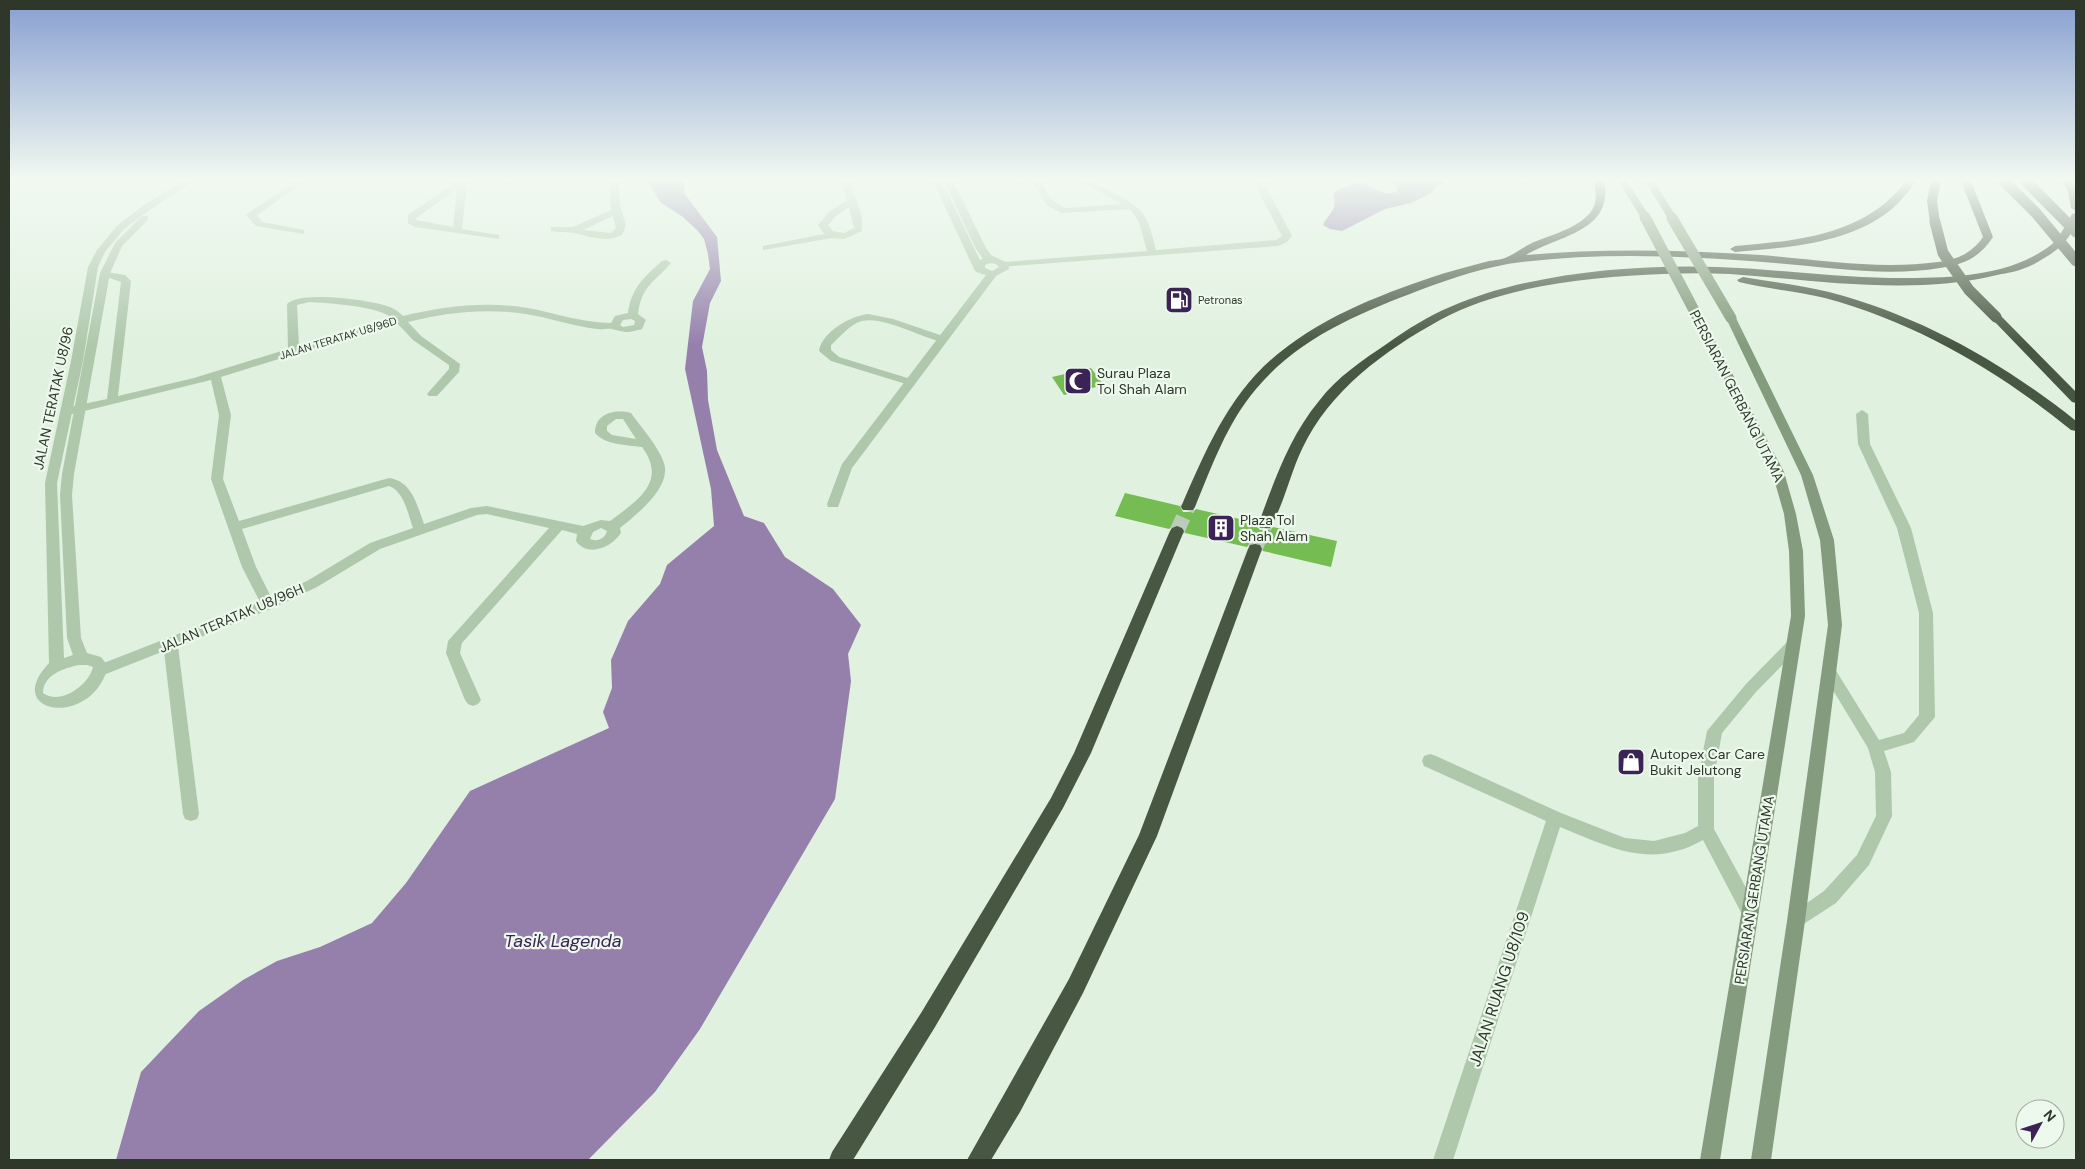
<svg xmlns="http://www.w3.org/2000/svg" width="2085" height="1169" font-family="'DM Sans',sans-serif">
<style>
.water{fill:#9580ac}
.building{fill:#75bc52}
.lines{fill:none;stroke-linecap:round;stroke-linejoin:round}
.motorway-tunnel{stroke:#bcccbb;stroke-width:15;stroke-dasharray:15 8;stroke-linecap:butt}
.minor{fill:#afc8ac;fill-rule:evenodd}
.tertiary{fill:#afc8ac;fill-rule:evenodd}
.secondary{fill:#849c7d;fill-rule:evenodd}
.motorway{fill:#485742;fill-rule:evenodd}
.secondary-bridge{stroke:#849c7d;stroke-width:11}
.motorway-bridge{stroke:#485742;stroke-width:11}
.labels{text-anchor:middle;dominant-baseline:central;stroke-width:4.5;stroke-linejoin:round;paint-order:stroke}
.far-poi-label{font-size:11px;fill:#2e372a;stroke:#ecf9ec;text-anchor:start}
.far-street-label{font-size:11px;fill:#2e372a;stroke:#ecf9ec}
.poi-label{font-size:14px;fill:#2e372a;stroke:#ecf9ec;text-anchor:start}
.street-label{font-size:14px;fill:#2e372a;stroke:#ecf9ec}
.near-street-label{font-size:16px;fill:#2e372a;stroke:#ecf9ec}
.near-water-label{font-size:18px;font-style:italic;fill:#3c2355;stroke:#ecf9ec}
</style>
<rect width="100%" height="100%" fill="#e0f1df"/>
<g class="water">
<polygon points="648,181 685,181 684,193 717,237 721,281 710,303 702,347 707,371 708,400 717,450 744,516 764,523 785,557 833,589 861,625 848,654 851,681 835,799 700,1029 655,1092 588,1160 116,1160 141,1072 199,1011 243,980 277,961 320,947 372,923 406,883 470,791 609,728 603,712 612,688 611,660 628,621 660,584 667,565 714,526 711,489 685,369 693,301 710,269 708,254 704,239 698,231 683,217 660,202"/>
<path d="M1390,181H1447L1436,187L1431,193L1411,203L1385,209L1342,231L1330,229L1323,225C1330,211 1338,211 1333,194C1337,189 1342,188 1347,186C1350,186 1352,184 1355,183C1371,180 1381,200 1397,191V187Z"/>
</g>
<g class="building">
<polygon points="1091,368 1104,385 1064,395 1052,377"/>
<polygon points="1125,493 1180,506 1183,512 1193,512 1196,509 1257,523 1256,526 1260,530 1270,530 1273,527 1337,541 1331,567 1263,551 1260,543 1250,543 1247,547 1185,533 1184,527 1178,524 1169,529 1115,516"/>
</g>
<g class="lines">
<g class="motorway-tunnel">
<polyline points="1177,531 1188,507"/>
<polyline points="1255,549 1265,525"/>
</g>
<g class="minor">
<polygon points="296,181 306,181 257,215 262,222 304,230 304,234 256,226 246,215 248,213"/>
<path d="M457,181H467L462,229L499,235V239L415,227L408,223V215ZM457,189L453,227L416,220V218Z"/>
<path d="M609,181H619L620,205L626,226L622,235C606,243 591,237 575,233C567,232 559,233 551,231V227H573L611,210ZM613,216L616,228L611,233L583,230Z"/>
<path d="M841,181H850L862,217V231L844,239L832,238L763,250V246L824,234L818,225L829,212L847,200ZM849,207L854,228L844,233L833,231L828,225L836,216Z"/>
<path d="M1032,181H1041L1050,198L1065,208L1121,204L1081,181C1094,181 1102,186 1114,193C1145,209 1148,216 1156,250L1276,240L1282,236L1255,184L1260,181L1265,184L1292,236L1287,242L1278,246L1000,267V263L1004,262L1147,251L1139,222L1130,209L1061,213L1047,205Z"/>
<path d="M666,260L671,263C654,283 642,285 638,314L646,320L642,329C627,333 627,333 612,329C608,328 602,330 597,329C573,326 550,318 526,314C486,308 447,312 408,322L421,336L460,364L459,372L437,396H429L427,394L449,369V365L413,340L398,324L368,331L221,377L231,415L223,479L239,521L389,478C412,481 417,505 424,524L471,508L487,506L583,526L601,520L610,521C637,501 668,482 642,447C627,445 605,445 595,433C595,413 615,409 631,413C641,427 659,447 664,463C672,487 636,515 620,528L621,533C612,547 588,558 576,541L577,534L562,530L462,643L460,653L481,700L478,704L473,706L468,704L465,700L446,653L448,641L549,528L487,514L477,515L380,549L317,587L273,608L178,646L199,814L197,819L191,821L185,819L183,814L164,651L101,676L96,674L94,670L96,666L260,602L242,567L211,479L219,415L211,380L68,415L62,411L64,408L107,399L121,282L101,275V271L125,275L131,281L118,396L194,378L288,349L287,304C300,290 373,300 390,307C395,309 399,312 403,316C444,306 486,301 528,308C555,313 583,323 611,323L615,316L628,313C631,288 645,276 662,261ZM309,302C328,303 381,306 393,319L299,346L297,305ZM631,319L635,321L634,325L623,327L620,325L623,320ZM616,419H623L636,439L612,435L607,431V426ZM389,486C404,491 408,514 413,528L370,543L307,581L271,597L256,567L242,529ZM601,528L607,531C605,539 597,542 590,539L593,532Z"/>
<path d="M868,314L893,319L946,337L947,339L942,342C920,337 884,316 862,321C850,324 840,337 831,345V350L839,357L914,380L916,382L914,384H906L831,361L819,351C822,332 850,316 868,314Z"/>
<polygon points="1862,410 1868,414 1870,444 1911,528 1933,613 1935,717 1914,742 1884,751 1891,772 1892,816 1869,865 1836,903 1796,929 1790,927 1787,921 1790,915 1824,891 1857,855 1876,816 1875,772 1868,748 1825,677 1823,673 1825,669 1830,667 1835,669 1879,740 1904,733 1919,715 1919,613 1897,528 1858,444 1856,414"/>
<path d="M1793,640L1798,641L1800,645L1798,649L1756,692L1722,733L1714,777V829L1756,906L1759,912L1756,918L1750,920L1744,918L1703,840C1650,870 1610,847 1560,827L1453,1160H1433L1546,821L1424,766L1422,761L1424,756L1430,754L1436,756L1561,813L1625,838L1654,841L1685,833L1698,826V777L1707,731L1746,684L1788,641Z"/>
</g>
<g class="tertiary">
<path d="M183,181H194L151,209L124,229L105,252L98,267L83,361L57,483L64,658L73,655L67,638L60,495L62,474L100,273L115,243L142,216H148V220L122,246L110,273L74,474L72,495L81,638L87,653L101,657L108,666C93,729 0,715 49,663L45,483L71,361L88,267L97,250L118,225L144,205ZM79,665H87L93,667C89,685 60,706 43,693C43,675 64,668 79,665Z"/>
<path d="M933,181H942L980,260L983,259L976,249L944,181H953L986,248L991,255L1008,263L1009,269L996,276L852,468L838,507H828L827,504L842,464L986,275L976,272L974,269ZM990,263L996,264L999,267L992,271L985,268V265Z"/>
</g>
<g class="secondary">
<polygon points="1618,181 1627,181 1650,217 1648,219 1642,219"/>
<polygon points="1645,181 1654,181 1677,218 1675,220 1669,220"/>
<polygon points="1697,313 1702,316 1784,472 1796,514 1803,551 1805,616 1720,1160 1700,1160 1791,616 1789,551 1784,514 1772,472 1692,316"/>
<polygon points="1731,315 1736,318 1813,475 1834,540 1842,625 1805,921 1771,1160 1751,1160 1787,921 1828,625 1820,540 1801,475 1726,318"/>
</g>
<g class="motorway">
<path d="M1594,181H1604C1614,232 1559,235 1526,255C1604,248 1682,250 1761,255C1819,260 1880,270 1938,262C1957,260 1972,253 1983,237L1961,181H1971L1993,237C1979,258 1965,264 1940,268C1886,277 1828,267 1775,263C1690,256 1606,252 1522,262C1487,266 1452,278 1420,290C1360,313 1298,338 1256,389C1227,423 1212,466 1195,507L1193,510H1183L1181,507C1206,450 1229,393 1279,353C1327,314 1387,292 1445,273C1459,269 1474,265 1489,261C1494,260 1502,260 1507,257C1514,254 1522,248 1530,244C1549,235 1575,230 1590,213C1598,203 1596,193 1594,181Z"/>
<path d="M1906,181H1916C1907,194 1897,206 1884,215C1843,244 1784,248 1735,252L1730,249L1735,246C1797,241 1866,235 1906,181Z"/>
<polygon points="1931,181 1941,181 1937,201 1940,222 1935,225 1930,222 1927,201"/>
<polygon points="2062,181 2072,181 2076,188 2076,211 2071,208 2068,191"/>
<path d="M2076,213C2077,232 2062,248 2046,257C2039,261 2032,266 2025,268C2016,272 2006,273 1997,275C1910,296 1818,280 1730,274C1708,273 1685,273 1663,274C1591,277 1504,285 1440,320C1384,351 1330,390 1302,449C1290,474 1284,504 1270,528H1260L1258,525C1274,482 1289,437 1319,401C1337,377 1363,360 1388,343C1408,329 1428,316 1450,307C1527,273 1635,264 1718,267C1775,269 1832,277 1890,278C1942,278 2007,279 2051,245C2060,238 2066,223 2072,214Z"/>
<path d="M1743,277C1772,282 1801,285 1829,292C1921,316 2002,362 2076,421V431L2071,430C1997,370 1917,323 1825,298C1797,291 1767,289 1739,282L1737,280Z"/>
<polygon points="1996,314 2000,315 2076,392 2076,403 2072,402 1992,319 1990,317 1992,315"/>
<polygon points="1177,526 1182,528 1184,531 1091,753 1063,808 935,1027 853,1160 829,1160 832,1152 921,1013 1051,798 1074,753 1170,531 1172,528"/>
<polygon points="1255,544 1260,545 1262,549 1157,836 1083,993 1020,1112 991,1160 967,1160 1069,979 1139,835 1248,549 1250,545"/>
</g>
<g class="secondary-bridge">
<polyline points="1645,217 1697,316"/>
<polyline points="1672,218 1731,318"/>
</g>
<g class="motorway-bridge">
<polyline points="2004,181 2036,213 2076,261"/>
<polyline points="2026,181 2076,232"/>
<polyline points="1935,222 1943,253 1969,290 1996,317"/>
</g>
</g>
<linearGradient id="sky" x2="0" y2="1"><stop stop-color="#879fd0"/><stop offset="0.52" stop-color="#f1f9f1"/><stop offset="1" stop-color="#f1f9f1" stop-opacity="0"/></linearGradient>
<rect width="2085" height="345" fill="url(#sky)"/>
<defs>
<symbol id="fuel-square" viewBox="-11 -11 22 22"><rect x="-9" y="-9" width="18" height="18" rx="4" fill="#3c2355" stroke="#ecf9ec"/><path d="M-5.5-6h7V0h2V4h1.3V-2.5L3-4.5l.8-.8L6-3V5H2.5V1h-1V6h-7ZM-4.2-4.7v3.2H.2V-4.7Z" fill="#fff"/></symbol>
<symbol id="mosque-square" viewBox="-11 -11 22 22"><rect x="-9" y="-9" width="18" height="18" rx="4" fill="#3c2355" stroke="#ecf9ec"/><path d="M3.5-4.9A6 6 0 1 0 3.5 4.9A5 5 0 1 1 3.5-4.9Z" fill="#fff"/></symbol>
<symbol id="building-square" viewBox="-11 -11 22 22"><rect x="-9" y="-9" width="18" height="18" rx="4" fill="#3c2355" stroke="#ecf9ec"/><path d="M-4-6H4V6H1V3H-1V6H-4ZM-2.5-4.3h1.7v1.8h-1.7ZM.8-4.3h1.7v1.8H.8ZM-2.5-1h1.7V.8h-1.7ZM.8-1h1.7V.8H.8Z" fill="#fff"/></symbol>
<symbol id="shop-square" viewBox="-11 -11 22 22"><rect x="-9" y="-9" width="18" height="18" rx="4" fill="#3c2355" stroke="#ecf9ec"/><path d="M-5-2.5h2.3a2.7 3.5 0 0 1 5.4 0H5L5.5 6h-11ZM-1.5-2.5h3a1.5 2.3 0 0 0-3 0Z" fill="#fff"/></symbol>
</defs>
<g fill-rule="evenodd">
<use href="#fuel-square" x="1163" y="284" width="32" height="32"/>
<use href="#mosque-square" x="1062" y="365" width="32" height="32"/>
<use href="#building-square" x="1205" y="512" width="32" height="32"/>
<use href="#shop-square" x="1615" y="746" width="32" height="32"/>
</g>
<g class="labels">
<g class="far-poi-label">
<text x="1198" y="300">Petronas</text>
</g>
<g class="far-street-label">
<text transform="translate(338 338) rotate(-17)">JALAN TERATAK U8/96D</text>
</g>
<g class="poi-label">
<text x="1097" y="373">Surau Plaza<tspan x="1097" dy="16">Tol Shah Alam</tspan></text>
<text x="1240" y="520">Plaza Tol<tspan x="1240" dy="16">Shah Alam</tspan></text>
<text x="1650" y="754">Autopex Car Care<tspan x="1650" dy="16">Bukit Jelutong</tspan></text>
</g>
<g class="street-label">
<text transform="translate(1737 396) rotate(63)">PERSIARAN GERBANG UTAMA</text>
<text transform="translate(53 398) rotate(-78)">JALAN TERATAK U8/96</text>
<text transform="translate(231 618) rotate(-23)">JALAN TERATAK U8/96H</text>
<text transform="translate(1754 890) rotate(-81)">PERSIARAN GERBANG UTAMA</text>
</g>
<g class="near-street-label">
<text transform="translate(1499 989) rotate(-72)">JALAN RUANG U8/109</text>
</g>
<g class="near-water-label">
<text x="563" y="941">Tasik Lagenda</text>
</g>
</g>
<rect width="2085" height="1169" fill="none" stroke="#2e372a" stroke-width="20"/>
<g transform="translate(2040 1124) rotate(50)"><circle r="24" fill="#ecf9ec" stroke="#a0ab9e"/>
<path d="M0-4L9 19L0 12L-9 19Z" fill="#3c2355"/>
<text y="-8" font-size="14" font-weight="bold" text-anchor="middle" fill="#2e372a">N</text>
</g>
</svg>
